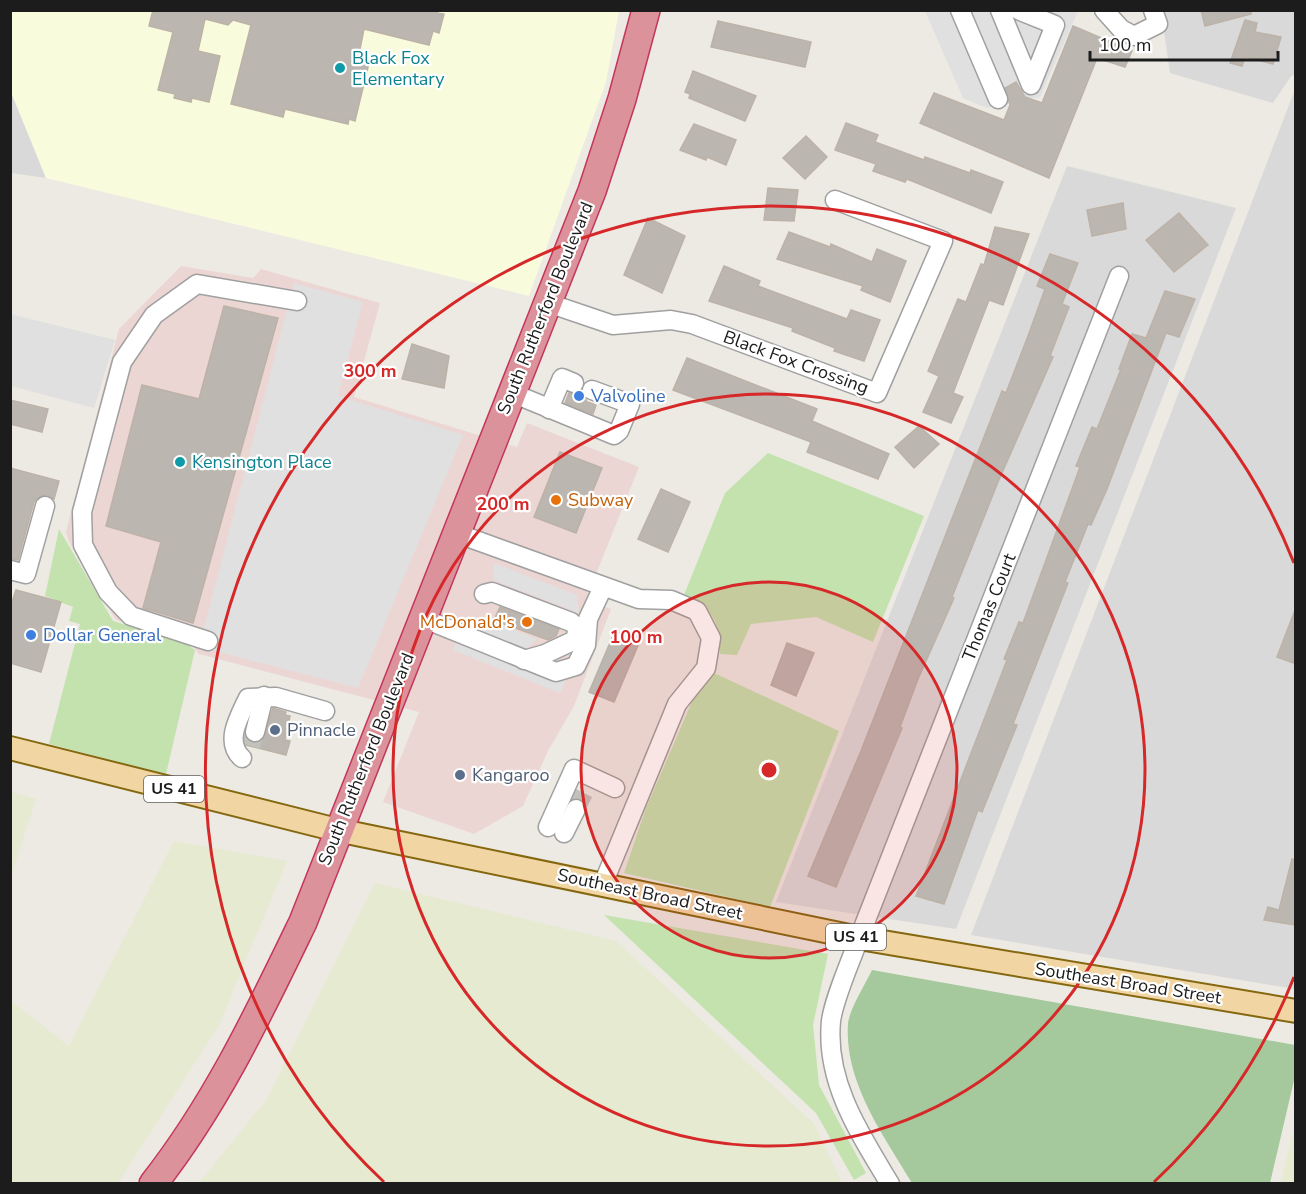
<svg xmlns="http://www.w3.org/2000/svg" width="1306" height="1194" font-family="'Nunito Sans',sans-serif">
<style>
.residential{fill:#dad9d9}
.commercial{fill:#ecd6d4}
.education{fill:#f9fbdd}
.farmland{fill:#e6ead0}
.grass{fill:#c3e2ae}
.forest{fill:#a5c89c}
.parking{fill:#e0e0e0}
.building{fill:#bcb6b0;stroke:#bcb2a7;stroke-width:1.5}
.lines{fill:none;stroke-linecap:round;stroke-linejoin:round}
.minor-tunnel{stroke:#c2c1bb;stroke-width:18;stroke-dasharray:18 9;stroke-linecap:butt}
.minor-casing{stroke:#a0a0a0;stroke-width:21}
.major-casing{stroke:#85670f;stroke-width:26}
.highway-casing{stroke:#c4365b;stroke-width:30}
.minor{stroke:#fff;stroke-width:18}
.major{stroke:#f1d6a3;stroke-width:22}
.highway{stroke:#dc929a;stroke-width:27}
.ring{fill:none;stroke:#d62828;stroke-width:3}
.culture-dot{fill:#0f9aa8;stroke:#fff;stroke-width:2}
.shop-dot{fill:#3f7fe0;stroke:#fff;stroke-width:2}
.food-dot{fill:#e8710a;stroke:#fff;stroke-width:2}
.service-dot{fill:#5c6f8a;stroke:#fff;stroke-width:2}
.labels{text-anchor:middle;dominant-baseline:central;stroke-width:4.5;stroke-linejoin:round;paint-order:stroke}
.shield{fill:#fff;stroke:#606060;stroke-width:1.5}
.shield-label{font-size:16px;font-weight:bold;fill:#1c1c1c}
.culture-label{font-size:18px;fill:#0d838f;stroke:#fff;text-anchor:start}
.street-label{font-size:18px;fill:#1c1c1c;stroke:#fff}
.shop-label{font-size:18px;fill:#366cbe;stroke:#fff;text-anchor:start}
.food-label{font-size:18px;fill:#c56008;stroke:#fff;text-anchor:start}
.service-label{font-size:18px;fill:#4e5e75;stroke:#fff;text-anchor:start}
.centre{fill:#d62828;stroke:#fff;stroke-width:3}
.ring-label{font-size:18px;text-anchor:middle;font-weight:bold;fill:#d62828;stroke:#fff;stroke-width:4.5;stroke-linejoin:round;paint-order:stroke}
</style>
<rect width="100%" height="100%" fill="#eceae3"/>
<g class="residential">
<polygon points="1161,11 1295,11 1295,75 1291,76 1273,103 1170,73"/>
<polygon points="1295,91 1295,989 971,935 1294,92"/>
<polygon points="10,92 11,92 46,178 11,173"/>
<polygon points="1067,166 1236,208 956,929 776,902"/>
</g>
<polygon class="commercial" points="181,266 253,278 261,269 380,303 354,397 517,447 527,423 639,467 586,599 611,609 574,706 548,751 523,806 474,834 383,802 419,712 199,654 190,643 116,620 69,542 66,532 119,329"/>
<polygon class="education" points="10,11 619,11 606,82 529,296 46,178 11,92"/>
<g class="farmland">
<polygon points="11,792 36,799 11,876 10,792"/>
<polygon points="174,841 287,861 219,1025 118,1183 11,1183 11,1001 69,1046"/>
<polygon points="375,883 616,941 814,1124 842,1183 199,1183 267,1099"/>
<polygon points="1295,1123 1295,1183 1280,1183 1281,1183"/>
</g>
<g class="grass">
<path d="M768,453L924,516L873,642L816,617L751,624L737,655L720,654C720,618 713,612 684,595L725,493Z"/>
<polygon points="59,529 113,621 185,643 195,650 166,774 49,744 80,624 69,621 73,607 45,596"/>
<polygon points="714,673 839,731 770,907 624,873 646,808 694,697"/>
<polygon points="604,915 828,954 813,1025 819,1085 866,1173 854,1180 816,1113"/>
</g>
<path class="forest" d="M872,970L1295,1045V1076L1270,1183H912C884,1136 844,1082 848,1024C849,1010 866,983 872,970Z"/>
<g class="parking">
<polygon points="925,11 1078,11 1040,97 987,108 963,98"/>
<polygon points="294,283 363,302 338,396 463,435 358,688 199,647"/>
<polygon points="10,314 115,340 94,408 11,386"/>
<polygon points="494,563 577,595 579,613 493,580"/>
<polygon points="489,620 537,639 520,655 568,676 560,693 453,650 460,632 471,637"/>
</g>
<g class="building">
<polygon points="153,10 437,10 437,13 444,14 439,33 433,31 429,45 364,29 359,54 365,55 363,61 369,63 355,121 349,119 348,124 285,109 283,117 231,104 251,25 233,20 228,25 205,19 198,51 220,56 209,102 192,98 191,102 174,98 175,94 158,90 173,32 149,26"/>
<polygon points="1201,10 1251,10 1251,14 1205,26"/>
<polygon points="1245,20 1257,23 1255,32 1281,37 1273,64 1245,57 1242,66 1230,63"/>
<polygon points="718,21 811,42 805,67 711,47"/>
<polygon points="1073,26 1132,51 1125,67 1097,58 1049,178 920,123 934,93 1004,120 1010,105 1005,88 1016,82 1025,97 1042,103"/>
<polygon points="693,71 756,96 745,121 689,98 690,94 685,92"/>
<polygon points="846,123 878,135 875,142 924,160 925,157 970,173 971,170 1003,182 991,213 907,179 905,182 873,171 876,164 835,150"/>
<polygon points="694,124 736,140 726,165 707,157 706,160 680,150"/>
<polygon points="806,136 827,157 805,179 783,158"/>
<polygon points="768,188 798,190 794,221 764,220"/>
<polygon points="1123,203 1126,229 1092,236 1087,210"/>
<polygon points="1179,213 1208,245 1174,272 1146,240"/>
<polygon points="648,218 685,236 662,293 624,275"/>
<polygon points="995,227 1029,234 1003,305 989,300 953,393 963,397 951,423 923,412 939,376 928,371 958,299 966,302 981,264 984,265"/>
<polygon points="789,232 830,247 831,244 872,262 877,249 906,261 890,302 861,290 863,286 777,259"/>
<polygon points="1050,254 1078,263 1062,304 1069,307 1050,356 1053,357 998,482 952,597 954,598 918,679 900,727 902,728 836,887 808,876 861,751 1002,391 1006,393 1028,336 1045,289 1037,286"/>
<polygon points="724,266 760,281 758,286 847,319 851,310 880,320 864,361 834,351 835,348 792,331 793,328 709,301"/>
<polygon points="1165,291 1195,299 1179,337 1166,333 1107,489 1091,525 1088,524 1065,582 1068,583 1013,724 1017,725 982,812 978,810 944,904 916,896 1007,660 1004,659 1019,622 1023,623 1080,467 1076,466 1092,427 1097,429 1121,369 1119,369 1132,334 1146,338"/>
<polygon points="224,306 278,318 193,623 143,608 161,542 106,526 142,385 199,399"/>
<polygon points="412,344 449,356 444,388 402,379"/>
<polygon points="687,358 817,409 812,421 889,454 878,479 807,452 811,442 673,390"/>
<polygon points="581,392 587,402 596,405 593,414 565,403 569,393"/>
<polygon points="10,400 48,409 42,432 10,424"/>
<polygon points="919,426 939,444 914,468 895,447"/>
<polygon points="560,452 602,468 576,533 534,517"/>
<polygon points="10,468 59,481 54,499 43,495 34,502 18,560 10,559"/>
<polygon points="661,489 690,502 668,552 638,539"/>
<polygon points="16,590 61,602 41,672 10,663 10,608"/>
<polygon points="500,607 559,629 556,636 548,640 494,620"/>
<polygon points="1295,610 1296,611 1296,664 1277,657"/>
<polygon points="615,631 640,641 614,702 589,692"/>
<polygon points="787,643 814,653 796,696 771,685"/>
<polygon points="273,708 286,712 285,715 290,716 285,740 290,741 286,755 246,745 245,742 245,737 253,743 263,739"/>
<polygon points="1292,859 1296,860 1296,925 1264,920 1268,907 1279,910"/>
</g>
<g class="lines">
<g class="minor-tunnel">
<polyline points="251,746 255,732"/>
<polyline points="576,809 588,785"/>
</g>
<defs>
<g id="minor">
<polyline points="960,10 998,99"/>
<polyline points="1000,10 1031,85 1055,25 1018,10"/>
<polyline points="1104,10 1121,29 1134,36 1158,24 1153,10"/>
<polyline points="548,303 613,325 671,320 692,324 877,393 943,241 835,200"/>
<polyline points="512,393 614,435 619,431 630,404 592,390"/>
<polyline points="549,409 562,378 574,383"/>
<polyline points="456,533 639,599 671,600 697,611 711,638 706,668 677,704 603,884"/>
<polyline points="10,570 26,574 45,506"/>
<polyline points="484,594 492,592 571,622 578,628 575,640 545,654 524,660"/>
<polyline points="422,618 556,672 576,666 586,645 588,619 603,587"/>
<polyline points="208,641 131,616 108,592 83,545 82,512 122,362 154,315 197,284 297,301"/>
<polyline points="255,732 264,696"/>
<path d="M242,758C224,742 239,717 248,698L276,697L325,711"/>
<polyline points="548,827 574,769 615,788"/>
<polyline points="564,833 576,809"/>
<path d="M890,1184C860,1134 825,1082 831,1021C834,998 851,961 859,938L1119,276"/>
</g>
<polyline id="major" points="10,748 337,830 859,938 1296,1011"/>
<path id="highway" d="M153,1184C216,1104 259,1013 303,922L592,191L622,99L646,10"/>
</defs>
<use href="#minor" class="minor-casing"/>
<use href="#major" class="major-casing"/>
<use href="#highway" class="highway-casing"/>
<use href="#minor" class="minor"/>
<use href="#major" class="major"/>
<use href="#highway" class="highway"/>
</g>
<circle cx="769" cy="770" r="188" fill="#d62828" fill-opacity=".12"/>
<g class="ring">
<circle cx="769" cy="770" r="188"/>
<circle cx="769" cy="770" r="376"/>
<path d="M1294 977A564 564 0 0 1 1154 1182M384 1182A564 564 0 1 1 1294 563"/>
</g>
<g class="culture-dot">
<circle cx="340" cy="68" r="6"/>
<circle cx="180" cy="462" r="6"/>
</g>
<g class="shop-dot">
<circle cx="579" cy="396" r="6"/>
<circle cx="31" cy="635" r="6"/>
</g>
<g class="food-dot">
<circle cx="556" cy="500" r="6"/>
<circle cx="527" cy="622" r="6"/>
</g>
<g class="service-dot">
<circle cx="275" cy="730" r="6"/>
<circle cx="460" cy="775" r="6"/>
</g>
<g class="labels">
<g class="shield">
<rect x="144" y="776" width="60" height="26" rx="4.5"/>
<rect x="826" y="924" width="60" height="26" rx="4.5"/>
</g>
<g class="shield-label">
<text x="174" y="789">US 41</text>
<text x="856" y="937">US 41</text>
</g>
<g class="culture-label">
<text x="352" y="58">Black Fox<tspan x="352" dy="21">Elementary</tspan></text>
<text x="192" y="462">Kensington Place</text>
</g>
<g class="street-label">
<text transform="translate(545 308) rotate(-68)">South Rutherford Boulevard</text>
<text transform="translate(796 362) rotate(20)">Black Fox Crossing</text>
<text transform="translate(989 607) rotate(-68)">Thomas Court</text>
<text transform="translate(366 759) rotate(-68)">South Rutherford Boulevard</text>
<text transform="translate(650 894) rotate(12)">Southeast Broad Street</text>
<text transform="translate(1128 983) rotate(9)">Southeast Broad Street</text>
</g>
<g class="shop-label">
<text x="591" y="396">Valvoline</text>
<text x="43" y="635">Dollar General</text>
</g>
<g class="food-label">
<text x="568" y="500">Subway</text>
<text x="515" y="622" text-anchor="end">McDonald's</text>
</g>
<g class="service-label">
<text x="287" y="730">Pinnacle</text>
<text x="472" y="775">Kangaroo</text>
</g>
</g>
<circle cx="769" cy="770" r="9" class="centre"/>
<g class="ring-label">
<text x="370" y="377">300 m</text>
<text x="503" y="510">200 m</text>
<text x="636" y="643">100 m</text>
</g>
<rect width="1306" height="1194" fill="none" stroke="#1c1c1c" stroke-width="24"/>
<path d="M1090 51v9h188v-9" fill="none" stroke="#1c1c1c" stroke-width="3"/>
<text x="1099" y="51" font-size="18" fill="#1c1c1c" stroke="#ffffff" stroke-width="4.5" paint-order="stroke">100 m</text>
</svg>
